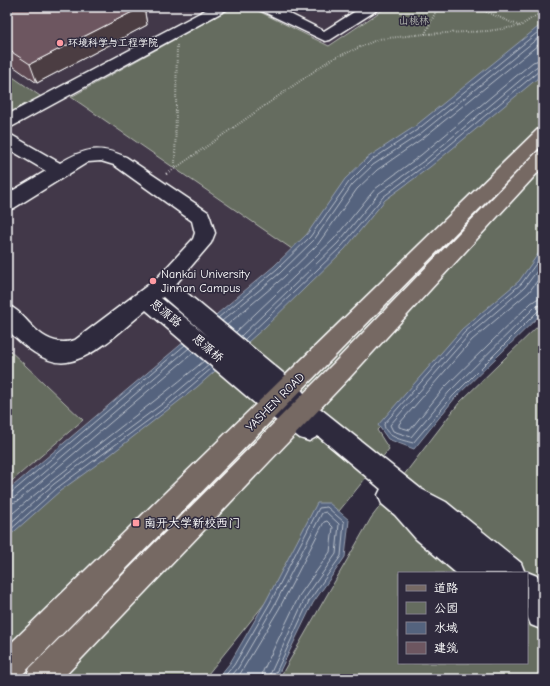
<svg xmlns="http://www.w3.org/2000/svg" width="550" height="686" font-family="'Comic Neue','LXGW WenKai TC',sans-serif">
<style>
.built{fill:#423748}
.green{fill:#656c5f;stroke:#b2b6af;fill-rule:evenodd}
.water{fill:#54637e;stroke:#98a1b2}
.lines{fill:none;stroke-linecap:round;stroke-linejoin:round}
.shore{stroke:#bbc1cb;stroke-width:1}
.minor-casing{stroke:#fff;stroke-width:3}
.major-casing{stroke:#fff;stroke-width:3}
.path-far1{stroke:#fff;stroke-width:2;stroke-dasharray:0.5 2;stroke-linecap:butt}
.path{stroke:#fff;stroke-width:2.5;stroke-dasharray:1 3;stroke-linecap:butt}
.minor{fill:#2f2a3d;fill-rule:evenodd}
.major{fill:#766964;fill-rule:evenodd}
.wall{fill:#5e4a53;stroke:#fff}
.shaded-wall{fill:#4c3c43;stroke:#fff}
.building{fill:#6d5660;stroke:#fff}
.poi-dot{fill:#ff9aa2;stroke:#2f2a3d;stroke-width:1.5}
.labels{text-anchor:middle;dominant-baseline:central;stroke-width:3;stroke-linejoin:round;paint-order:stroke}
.far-park-label{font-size:10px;fill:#b2b6af;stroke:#2f2a3d}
.far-poi-label{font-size:10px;fill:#fff;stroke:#2f2a3d;text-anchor:start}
.poi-label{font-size:12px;fill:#fff;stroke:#2f2a3d;text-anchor:start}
.street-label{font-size:12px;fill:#fff;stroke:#2f2a3d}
</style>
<rect width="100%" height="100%" fill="#2f2a3d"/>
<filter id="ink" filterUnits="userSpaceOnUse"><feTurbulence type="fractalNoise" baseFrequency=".025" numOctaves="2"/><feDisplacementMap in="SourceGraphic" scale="8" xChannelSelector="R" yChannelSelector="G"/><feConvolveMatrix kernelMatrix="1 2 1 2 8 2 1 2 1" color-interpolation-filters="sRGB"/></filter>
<g filter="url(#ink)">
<polygon class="built" points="7,7 543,7 543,36 7,512"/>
<g class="green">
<polygon points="233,7 250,7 329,46 387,7 543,7 543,29 292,249 71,97"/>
<polygon points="543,63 543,256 523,285 377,430 389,449 204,679 7,679 7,522 379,194"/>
<polygon points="7,73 43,98 7,118"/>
<path d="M543,321V679H279L371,518L459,403ZM399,573H527V663H399Z"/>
<polygon points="7,348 83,420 7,485"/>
</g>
<g class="water">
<polygon points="543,23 543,72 538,78 430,167 385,200 345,249 265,327 197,387 110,455 60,491 7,538 7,491 274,266 307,234 345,179 367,158 414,127"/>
<polygon points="543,247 543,312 455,398 414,449 388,439 378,425 462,329 519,281"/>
<polygon points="317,503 329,503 349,520 345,557 313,603 276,679 217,679 230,663 266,601"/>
</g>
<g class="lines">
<g class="shore">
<path d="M543,254L522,283L465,332L384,424C385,437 402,440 413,443L453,396L538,311L543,309"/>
<polyline points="543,263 525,287 468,336 390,425 393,431 411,437 449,392 535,307 543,304"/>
<polyline points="543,273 529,292 472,340 399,424 399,427 410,430 444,388 531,303 537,299 543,298"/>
<polyline points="218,318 277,269 310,237 349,182 370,161 417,130 543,28"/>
<polyline points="222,321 280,273 314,240 352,185 373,165 420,134 543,34"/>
<polyline points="227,325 284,277 318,244 357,189 377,170 423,138 543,41"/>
<polyline points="236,332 334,239 375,189 421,155 533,62 543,59"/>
<polyline points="241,336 338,243 379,193 425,160 536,67 543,65"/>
<polyline points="244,340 342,246 383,197 428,163 539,71 543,70"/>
<polyline points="7,494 11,493 185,345"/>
<polyline points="7,499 15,497 189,348"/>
<polyline points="7,505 18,501 194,352"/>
<path d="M7,518C71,463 139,415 204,361"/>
<polyline points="7,526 54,484 166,401 209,365"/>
<polyline points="7,533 57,488 169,405 212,368"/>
<polyline points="222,679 234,665 270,603 319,508 327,507 344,522 341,556 309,601 273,679"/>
<polyline points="229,679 238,668 274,606 322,513 326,512 339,524 336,554 305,598 268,679"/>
<polyline points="237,679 279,609 324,522 327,521 333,527 330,552 299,596 263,671 262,679"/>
</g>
<defs>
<g id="minor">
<polygon points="211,7 228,7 226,10 13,126 7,127 7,115"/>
<polygon points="258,7 276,7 324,31 362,7 379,7 377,10 330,40 325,41 260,10"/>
<path d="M7,134L13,136L60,163C85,148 99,145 126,157L208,212L210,217L215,233L211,243L176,284L295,383L312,402L421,489L446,502L521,563L525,573L527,572L537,576L543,581V628L541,629L531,625L527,616V573H456L416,539L395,515L382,504L378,495L381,489L318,436L309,441L300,438L265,412L146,310C124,328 96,357 67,362C46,366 20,343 7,329V305C18,309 23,317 31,325C43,338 58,346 75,340L156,279L193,239L195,233L192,221L114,165L101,161L88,162L14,208L7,210V194L46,171L7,148ZM163,297L208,336L161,298Z"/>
</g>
<g id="major">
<polygon points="543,128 543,144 18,679 7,679 7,647 537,130"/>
<polygon points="543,150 543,167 351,376 62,679 26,679 30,668 335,362 537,152"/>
</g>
</defs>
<use href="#minor" class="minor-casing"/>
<use href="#major" class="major-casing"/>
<g class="path-far1">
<polyline points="475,7 520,26"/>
<polyline points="425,34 438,7"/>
<polyline points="175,168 177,45"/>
<polyline points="170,172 330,60 379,39 425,34 488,31 520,26 543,11"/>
</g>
<polyline class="path" points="166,174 171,171"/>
<use href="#minor" class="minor"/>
<use href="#major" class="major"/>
</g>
<polygon class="wall" points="7,7 144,7 147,25 37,83 7,62"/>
<polygon class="shaded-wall" points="142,7 144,7 147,25 37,83 30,64"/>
<polygon class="building" points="7,7 142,7 30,64 7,49"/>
</g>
<g class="poi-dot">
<circle cx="60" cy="43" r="4"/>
<circle cx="153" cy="281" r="4"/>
<rect x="132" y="519" width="8" height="8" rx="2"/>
</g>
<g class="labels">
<g class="far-park-label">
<text x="414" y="21">山桃林</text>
</g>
<g class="far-poi-label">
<text x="68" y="43">环境科学与工程学院</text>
</g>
<g class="poi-label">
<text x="161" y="274">Nankai University<tspan x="161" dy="14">Jinnan Campus</tspan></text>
<text x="144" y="523">南开大学新校西门</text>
</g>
<g class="street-label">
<text transform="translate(166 313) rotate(39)">思源路</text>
<text transform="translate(208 348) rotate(41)">思源桥</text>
<text transform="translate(275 402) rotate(-45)">YASHEN ROAD</text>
</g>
</g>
<rect width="550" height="686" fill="none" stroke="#2f2a3d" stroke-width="24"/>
<rect x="12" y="12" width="526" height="662" fill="none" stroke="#fff" stroke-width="1.5" filter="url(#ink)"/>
<rect x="398" y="572" width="130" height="92" fill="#2f2a3d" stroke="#827f8b"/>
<rect x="406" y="585" width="20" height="6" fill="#766964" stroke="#827f8b"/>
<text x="434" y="592" font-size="12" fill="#ffffff">道路</text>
<rect x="406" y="602" width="20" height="12" fill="#656c5f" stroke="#827f8b"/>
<text x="434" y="612" font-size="12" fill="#ffffff">公园</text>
<rect x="406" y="622" width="20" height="12" fill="#54637e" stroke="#827f8b"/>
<text x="434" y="632" font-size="12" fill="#ffffff">水域</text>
<rect x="406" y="642" width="20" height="12" fill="#6d5660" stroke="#827f8b"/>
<text x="434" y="652" font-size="12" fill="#ffffff">建筑</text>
</svg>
